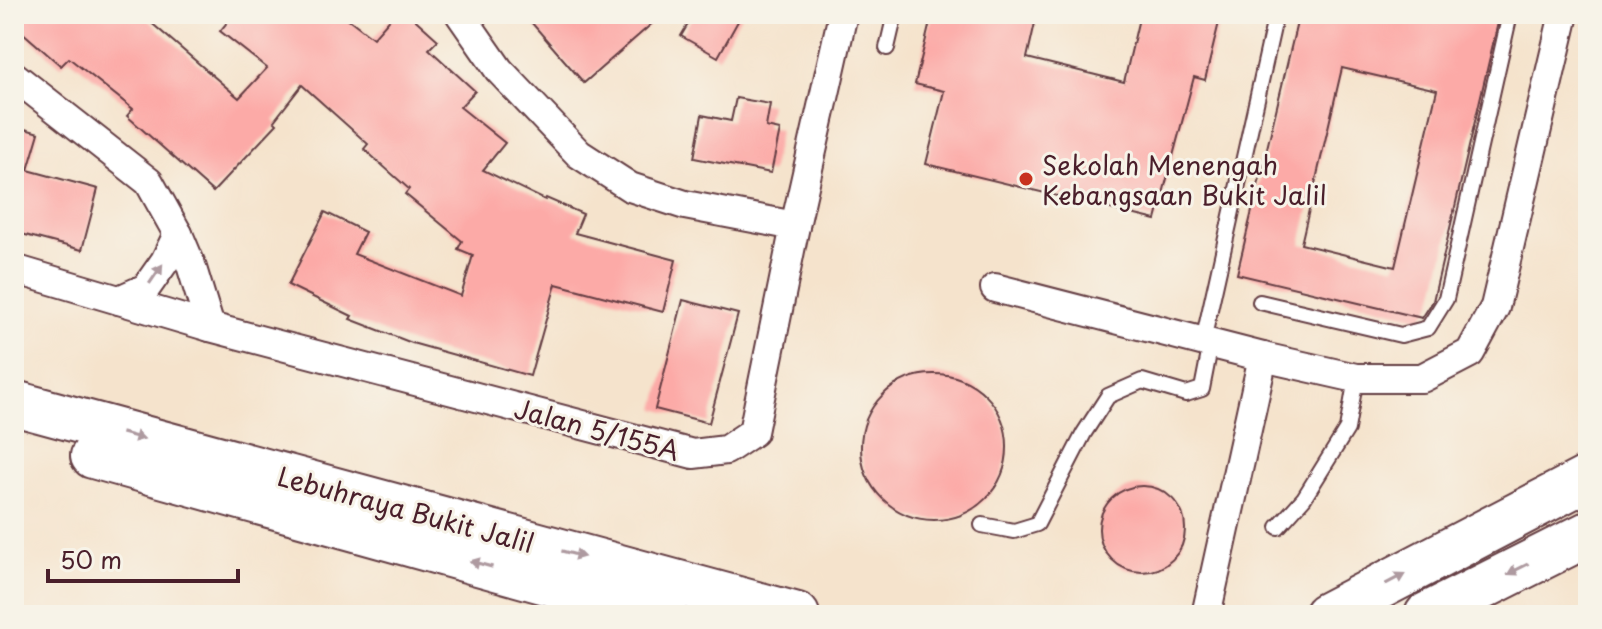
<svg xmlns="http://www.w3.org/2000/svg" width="1602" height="629" font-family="'Playpen Sans',sans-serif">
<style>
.building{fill:#fcaaa7;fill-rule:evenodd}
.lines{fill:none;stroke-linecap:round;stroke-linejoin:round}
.service-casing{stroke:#643c43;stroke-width:18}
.minor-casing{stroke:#643c43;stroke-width:32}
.trunk-casing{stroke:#643c43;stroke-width:48}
.motorway-casing{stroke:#643c43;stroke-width:48}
.service{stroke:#fff;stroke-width:14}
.minor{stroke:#fff;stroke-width:28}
.trunk{stroke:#fff;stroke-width:44}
.motorway{stroke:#fff;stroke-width:44}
.oneway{fill:#ae9aa0}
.poi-dot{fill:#c8321e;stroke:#f7f3e8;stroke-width:3}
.labels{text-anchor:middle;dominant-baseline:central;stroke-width:6;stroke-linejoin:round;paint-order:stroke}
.poi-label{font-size:26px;fill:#4a1f2b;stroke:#f7f3e8;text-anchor:start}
.street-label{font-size:26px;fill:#4a1f2b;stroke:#f7f3e8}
</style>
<rect width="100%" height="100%" fill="#f7f3e8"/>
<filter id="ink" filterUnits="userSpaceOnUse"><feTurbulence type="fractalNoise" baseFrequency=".0125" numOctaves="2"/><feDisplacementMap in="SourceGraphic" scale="16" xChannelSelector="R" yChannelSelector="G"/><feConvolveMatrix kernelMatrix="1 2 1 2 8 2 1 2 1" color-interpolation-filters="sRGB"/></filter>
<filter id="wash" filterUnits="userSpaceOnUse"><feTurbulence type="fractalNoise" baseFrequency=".006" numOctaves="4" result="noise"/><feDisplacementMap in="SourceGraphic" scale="32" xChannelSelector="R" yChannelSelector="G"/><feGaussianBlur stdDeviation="1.8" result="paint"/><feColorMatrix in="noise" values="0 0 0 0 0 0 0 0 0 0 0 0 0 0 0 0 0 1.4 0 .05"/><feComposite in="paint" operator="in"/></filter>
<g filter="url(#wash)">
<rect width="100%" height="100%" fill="#f5e3cc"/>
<g id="blocks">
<g class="building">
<polygon points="14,14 141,14 239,98 267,68 220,31 234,14 342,14 373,38 394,14 409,14 438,40 429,49 475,91 460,107 505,143 483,170 545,200 546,198 583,214 575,233 676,260 663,312 556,284 530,376 412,343 350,319 352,316 288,285 325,212 365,232 354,254 461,296 473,255 458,249 462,241 405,194 409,189 364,149 368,144 302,85 274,121 277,124 213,192 127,116 133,109 69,58 61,66 14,25"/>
<polygon points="524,14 663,14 584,83"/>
<polygon points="694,14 742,14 718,57 681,36"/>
<polygon points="932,14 1037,14 1027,58 1124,82 1140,14 1221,14 1205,80 1194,77 1156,220 926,164 944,91 915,84"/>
<path d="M1299,14H1500L1433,301L1422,318L1237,274ZM1342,68L1437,90L1395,267L1301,244Z"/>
<polygon points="736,98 770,104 766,127 780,130 771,173 694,158 702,115 731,121"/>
<polygon points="14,126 39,133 28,170 98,189 82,250 14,232"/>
<polygon points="683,300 738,314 709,423 655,409"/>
<circle cx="934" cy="447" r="73"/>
<circle cx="1142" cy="529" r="43"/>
</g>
</g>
</g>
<g filter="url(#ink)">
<use href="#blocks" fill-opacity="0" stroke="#643c43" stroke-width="2"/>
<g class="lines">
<defs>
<g id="service">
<polyline points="887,48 895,14"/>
<polyline points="1260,302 1401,335 1428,328 1446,299 1510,14"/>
<polyline points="1203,341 1276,14"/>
<polyline points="982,525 1014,531 1037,524 1084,433 1108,396 1142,381 1186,394 1202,389 1211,343"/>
<polyline points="1278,527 1304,498 1347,429 1356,378"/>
</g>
<g id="minor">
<polyline points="460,14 499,70 579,154 630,187 685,205 795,226"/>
<polyline points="14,76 149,182 178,234 191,265 210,327"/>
<polyline points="14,269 210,327 693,454 726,450 753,432 795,226 843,14"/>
<polyline points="995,288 1263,357 1356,378 1422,378 1470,353 1495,307 1564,14"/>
<polyline points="119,300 146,288 165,261 178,234"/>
<polyline points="1206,615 1263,357"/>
</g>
<g id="trunk">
<polyline points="14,403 797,615"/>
<polyline points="93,456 665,615"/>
</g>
<g id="motorway">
<polyline points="1326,615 1588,478"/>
<polyline points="1427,615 1588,534"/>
</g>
</defs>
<use href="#service" class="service-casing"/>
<use href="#minor" class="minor-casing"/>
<use href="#trunk" class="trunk-casing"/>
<use href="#motorway" class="motorway-casing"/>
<use href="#service" class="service"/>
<use href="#minor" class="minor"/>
<use href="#trunk" class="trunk"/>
<use href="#motorway" class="motorway"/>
</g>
<defs><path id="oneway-solid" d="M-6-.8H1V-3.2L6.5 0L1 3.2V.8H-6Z" transform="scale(2)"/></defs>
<g class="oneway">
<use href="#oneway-solid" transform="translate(156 274) rotate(-56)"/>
<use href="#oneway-solid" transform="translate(133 436) rotate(15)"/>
<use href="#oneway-solid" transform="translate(573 554) rotate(15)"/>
<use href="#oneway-solid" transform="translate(481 564) rotate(-165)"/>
<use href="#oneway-solid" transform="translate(1518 569) rotate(153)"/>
<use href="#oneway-solid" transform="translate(1395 579) rotate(-28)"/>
</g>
</g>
<circle class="poi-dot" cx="1026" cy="179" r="8"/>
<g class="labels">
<g class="poi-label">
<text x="1042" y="164">Sekolah Menengah<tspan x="1042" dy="30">Kebangsaan Bukit Jalil</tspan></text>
</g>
<g class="street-label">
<text transform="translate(597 429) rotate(15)">Jalan 5/155A</text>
<text transform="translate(406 509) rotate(15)">Lebuhraya Bukit Jalil</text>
</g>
</g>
<rect width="1602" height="629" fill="none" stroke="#f7f3e8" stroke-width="48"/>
<path d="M48 569v12h190v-12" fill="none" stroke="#4a1f2b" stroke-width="4"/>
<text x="60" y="569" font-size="24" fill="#4a1f2b" stroke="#f7f3e8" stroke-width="6" paint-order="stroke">50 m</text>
</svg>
